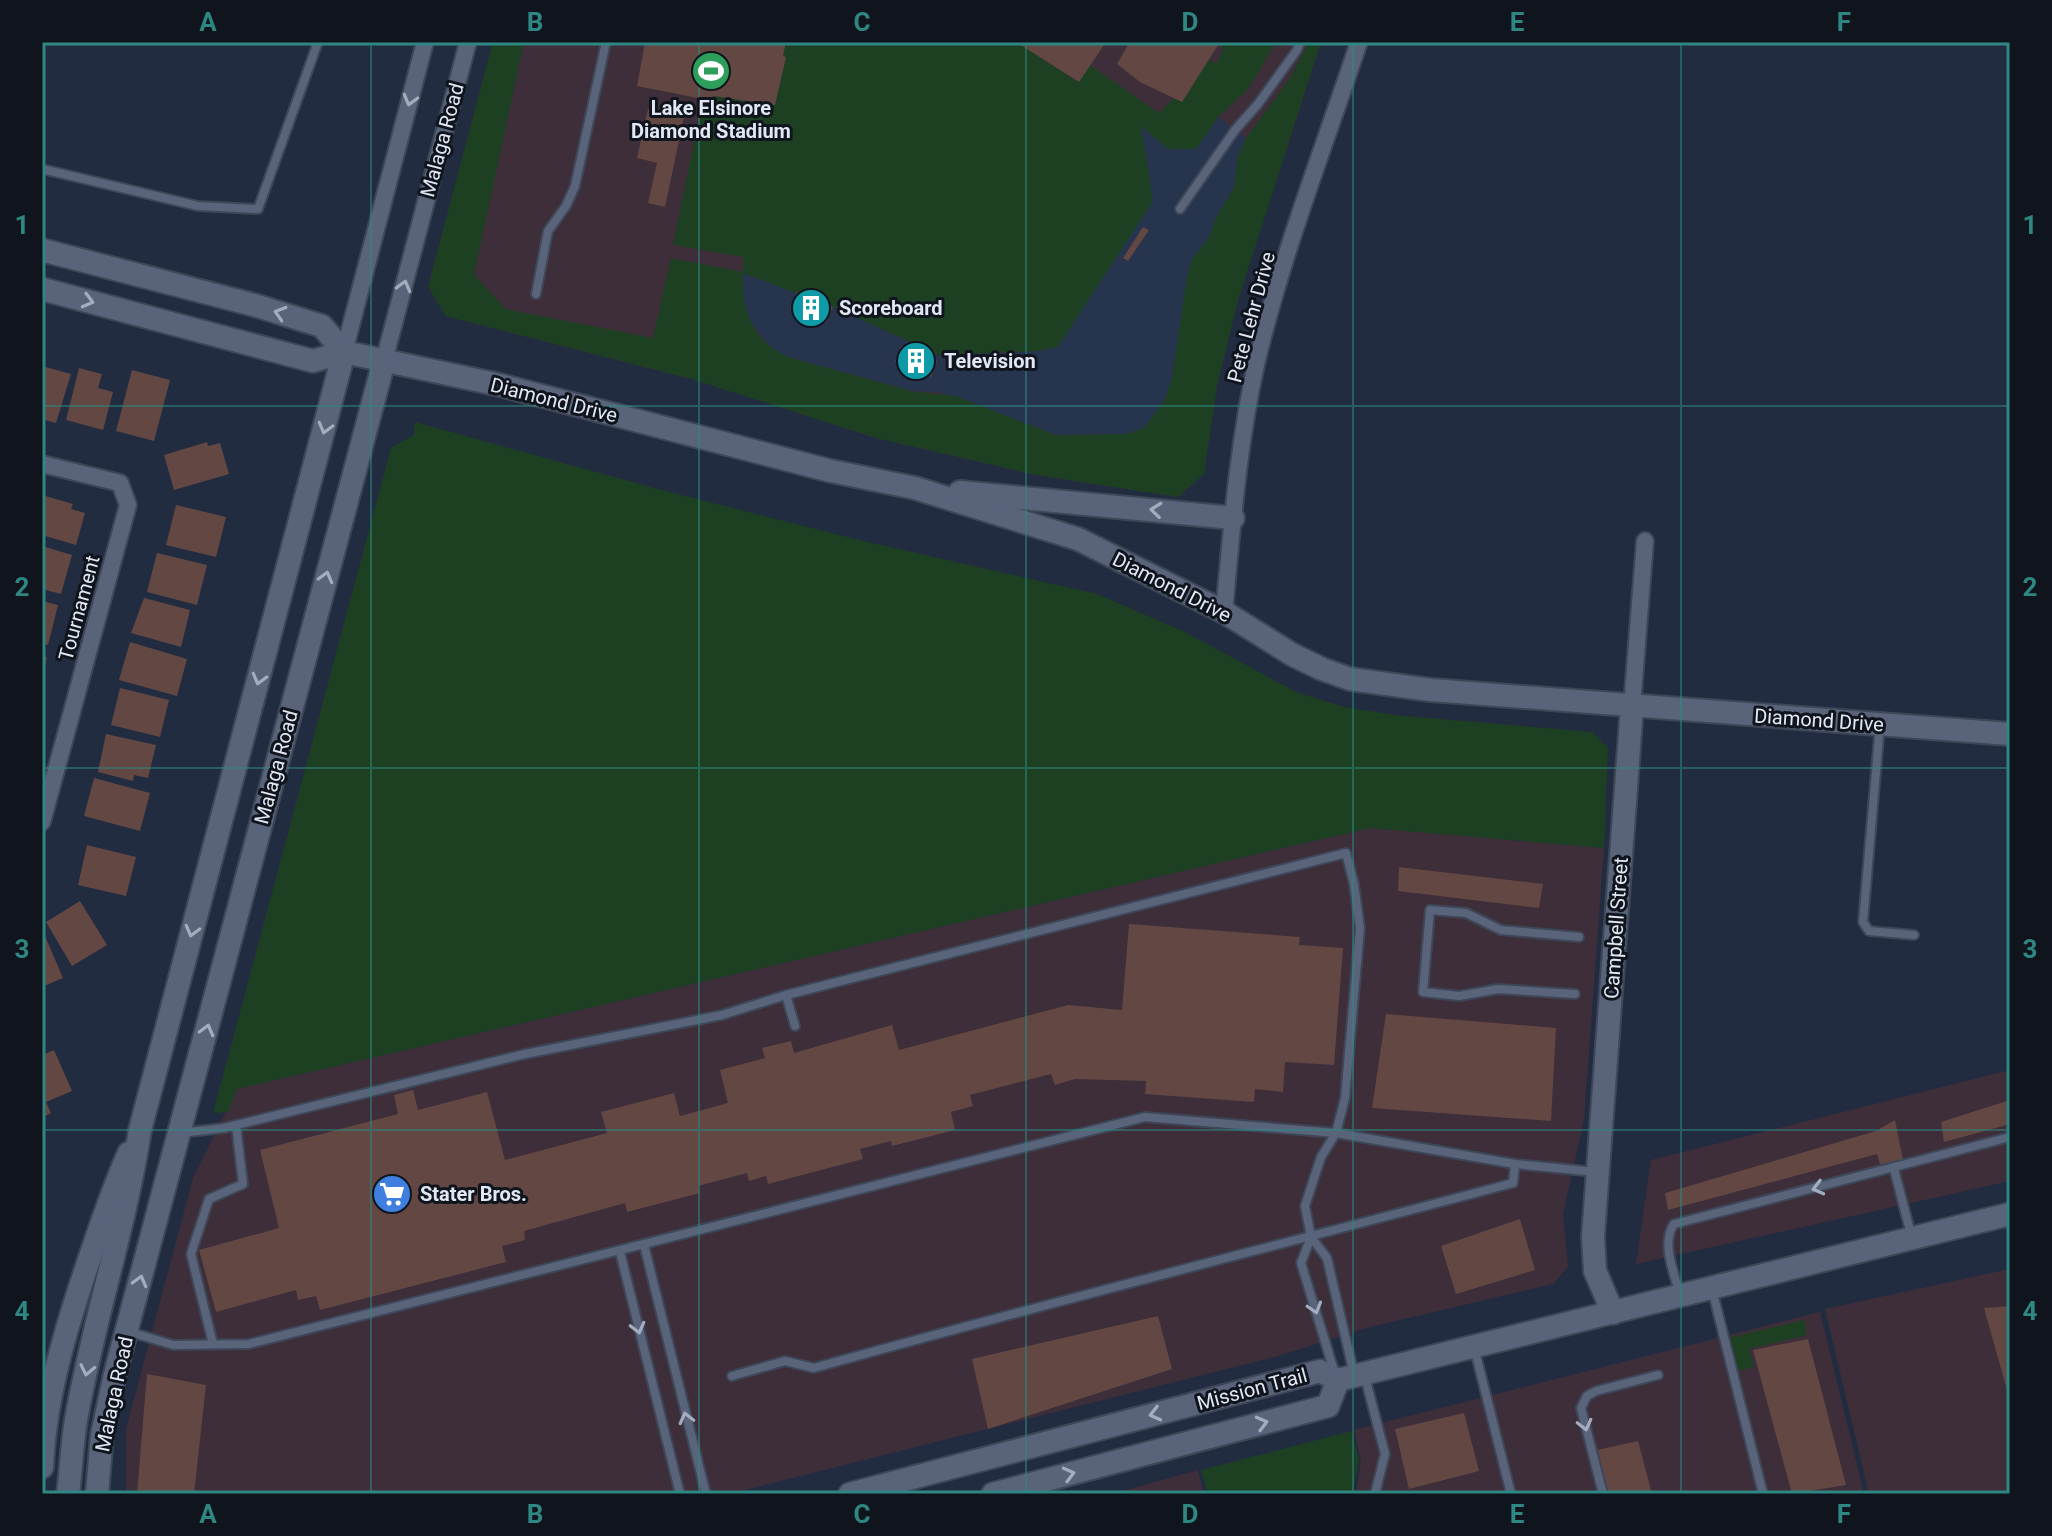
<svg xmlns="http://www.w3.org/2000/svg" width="2052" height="1536" font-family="Roboto,sans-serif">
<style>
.commercial{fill:#3d2e3a}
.built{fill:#27344e}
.green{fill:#1d4023}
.building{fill:#634743}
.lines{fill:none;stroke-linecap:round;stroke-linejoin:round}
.lane-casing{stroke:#3e4758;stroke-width:12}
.street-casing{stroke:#3e4758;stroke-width:20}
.secondary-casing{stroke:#3e4758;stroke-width:26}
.lane{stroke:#59647b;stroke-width:8}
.street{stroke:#59647b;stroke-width:16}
.secondary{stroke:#59647b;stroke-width:22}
.oneway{stroke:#a4adbe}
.grid{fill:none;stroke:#2e8782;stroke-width:2;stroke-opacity:0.55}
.labels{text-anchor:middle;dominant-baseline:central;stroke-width:6;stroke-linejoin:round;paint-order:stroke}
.poi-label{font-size:20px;font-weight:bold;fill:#e1e8f5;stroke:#10141d;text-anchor:start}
.street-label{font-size:20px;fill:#e1e8f5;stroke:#10141d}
.neatline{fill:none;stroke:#2e8782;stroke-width:3}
.grid-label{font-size:26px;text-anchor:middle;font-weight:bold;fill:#2e8782}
</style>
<rect width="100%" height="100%" fill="#222c40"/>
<g class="commercial">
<polygon points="493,42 1321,42 1238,300 1217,386 1204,474 1178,497 1036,475 876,438 695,380 446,316 428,287"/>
<polygon points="1370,828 1604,848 1584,1120 1563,1214 1568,1267 1553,1284 1366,1328 1278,1356 729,1494 126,1494 126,1429 193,1178 237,1089"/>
<polygon points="2010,1070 2010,1181 1636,1264 1651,1160"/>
<polygon points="2010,1269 2010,1494 1869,1494 1825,1309"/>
<polygon points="1820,1312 1864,1494 1356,1494 1361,1460 1354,1430"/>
<polygon points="1198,1470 1204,1494 1112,1494"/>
</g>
<polygon class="built" points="1218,117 1246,138 1239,156 1238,172 1234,187 1214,222 1209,238 1192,259 1172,378 1165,400 1144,428 1126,434 1056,435 938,392 912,391 788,357 772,350 746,316 742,293 743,272 833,307 939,355 1036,351 1057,347 1141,125 1196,149"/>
<g class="green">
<path d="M493,42H524L474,275L506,309L653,338L671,258L743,272V257L673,245L703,99L713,101V96L775,105L786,57L783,56L786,42H1016L1078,82L1090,65L1159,113L1174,98L1182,102L1209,60L1216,64L1224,48L1219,44L1220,42H1276L1249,88L1218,117L1196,149H1168L1141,126L1153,201L1058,347L1036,351L939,355L833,307L743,273C741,310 753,341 788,357L911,391L956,396L1056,435L1126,434L1144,428L1165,400L1172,378L1187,277L1192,259L1209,238L1214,222L1234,187L1238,156L1246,138L1290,78L1309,42H1321L1238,300L1217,386L1204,474L1178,497L1036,475L876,438L695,380L446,316L428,287Z"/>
<polygon points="415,422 654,488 863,541 1097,594 1185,632 1296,692 1345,707 1394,715 1592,732 1608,748 1604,848 1370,828 237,1089 228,1112 213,1113 391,448 414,435"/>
<polygon points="1804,1320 1807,1335 1749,1349 1754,1367 1737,1371 1728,1338"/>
<polygon points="1352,1431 1359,1460 1353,1494 1208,1494 1201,1470"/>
</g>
<g class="building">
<polygon points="645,42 786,42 783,56 786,57 775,105 713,96 713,101 637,86"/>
<polygon points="1016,42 1106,42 1079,82"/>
<polygon points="1124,42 1220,42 1182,102 1140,82 1117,64 1128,45"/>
<polygon points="648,109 684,117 665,207 648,203 657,163 637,158"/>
<polygon points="1143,227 1149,230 1128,261 1123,258"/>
<polygon points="797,292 833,307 826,323 790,308"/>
<polygon points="901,346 937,361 931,377 895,361"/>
<polygon points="42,366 71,374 56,423 42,419"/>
<polygon points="79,368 102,374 98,388 113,392 103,430 66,420"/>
<polygon points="132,370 170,380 154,441 116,431"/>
<polygon points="207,442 208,446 220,443 229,474 174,490 164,455"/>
<polygon points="42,495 73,504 71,509 85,513 76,545 42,535"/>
<polygon points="176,505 226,517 216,557 166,545"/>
<polygon points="42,546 72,555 61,594 42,589"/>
<polygon points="157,553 207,565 197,605 147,592"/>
<polygon points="144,598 190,610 181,647 131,633"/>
<polygon points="42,601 58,605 48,645 42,643"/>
<polygon points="130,642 187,659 177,696 119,680"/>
<polygon points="42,656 47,657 43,675 42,675"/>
<polygon points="120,688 169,700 160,737 111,725"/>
<polygon points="106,734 156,745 148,778 134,775 133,781 98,772"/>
<polygon points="94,778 150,793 140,831 84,816"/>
<polygon points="87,845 136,857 126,896 78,885"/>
<polygon points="1399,867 1543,884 1539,908 1398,891"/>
<polygon points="80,901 107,945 72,966 46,922"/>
<polygon points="1129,924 1300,937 1299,945 1343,948 1334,1065 1285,1062 1283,1092 1255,1089 1254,1102 1145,1094 1146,1081 1075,1079 1055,1085 1051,1074 970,1095 973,1106 951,1112 955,1130 892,1146 891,1141 860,1149 863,1159 768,1184 766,1176 749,1181 747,1173 698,1186 700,1193 627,1212 625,1203 524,1231 525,1240 502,1246 506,1262 320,1310 316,1296 298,1300 296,1290 216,1312 199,1250 279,1228 260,1150 398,1114 394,1095 413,1090 418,1110 487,1092 505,1160 607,1133 601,1112 674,1093 680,1116 728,1103 720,1070 765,1058 762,1048 791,1041 794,1053 892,1025 899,1050 1068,1005 1122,1010"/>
<polygon points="42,929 63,978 42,987"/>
<polygon points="1386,1014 1556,1028 1551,1121 1372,1108"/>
<polygon points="54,1050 72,1091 46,1102 51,1113 42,1118 42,1055"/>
<polygon points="2010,1100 2010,1124 1944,1142 1941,1122"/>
<polygon points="1895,1120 1903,1160 1881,1167 1877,1154 1668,1210 1665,1193 1876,1131"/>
<polygon points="1520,1219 1535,1270 1456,1294 1441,1246"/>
<polygon points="2010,1306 2010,1396 2009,1397 1984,1308"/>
<polygon points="1158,1316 1172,1369 988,1429 972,1359"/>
<polygon points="1808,1339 1846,1485 1792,1494 1753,1350"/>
<polygon points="147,1374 206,1385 194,1494 137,1494"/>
<polygon points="1464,1413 1479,1471 1409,1489 1395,1429"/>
<polygon points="1638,1441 1652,1494 1608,1494 1597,1450"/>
</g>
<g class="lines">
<defs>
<g id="lane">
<polyline points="42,169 198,206 258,209 318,42"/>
<polyline points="1180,209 1235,130 1258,104 1297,50 1300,42"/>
<polyline points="536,294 548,231 566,206 575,186 606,42"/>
<polyline points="1880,725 1863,922 1869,931 1914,935"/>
<polyline points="1575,994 1498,989 1459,996 1423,992 1430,910 1466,913 1501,930 1579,937"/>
<polyline points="786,995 795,1026"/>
<polyline points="180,1133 224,1128 525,1054 722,1015 786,995 1346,853 1354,884 1360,928 1345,1098 1336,1133 1515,1164 1596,1172"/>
<polyline points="1894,1169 1912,1238"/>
<polyline points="1311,1237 1301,1263 1335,1374"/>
<polyline points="644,1245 706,1494"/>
<polyline points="620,1252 680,1494"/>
<polyline points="1712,1289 1763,1494"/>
<path d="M1679,1292C1674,1272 1661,1243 1674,1224L2010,1137"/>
<polyline points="127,1331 173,1345 249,1344 1145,1117 1336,1133 1321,1157 1305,1206 1311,1237 1327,1258 1354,1374"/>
<polyline points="213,1344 191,1254 209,1199 243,1184 236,1125"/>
<polyline points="1474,1347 1511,1494"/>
<path d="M732,1376L785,1361L814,1368C1046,1303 1280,1245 1513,1183L1515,1164"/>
<polyline points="1365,1377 1385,1454 1375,1494"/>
<polyline points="1603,1494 1581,1408 1587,1396 1596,1391 1658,1375"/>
</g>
<g id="street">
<polyline points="344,352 425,42"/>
<polyline points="384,361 468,42"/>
<polyline points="42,464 120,483 128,505 42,822"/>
<path d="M1224,612C1232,528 1238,443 1257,360C1283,252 1324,147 1359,42"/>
<polyline points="1632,706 1645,541"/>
</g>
<g id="secondary">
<polyline points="42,250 254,305 322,326 344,352"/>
<polyline points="42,289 313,361 344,352 500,385 831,471 915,488 1078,539 1224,612 1293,655 1322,669 1350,679 1431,690 2010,734"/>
<polyline points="960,492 1233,518"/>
<polyline points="1613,1313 1595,1271 1593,1237 1632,706"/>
<polyline points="1338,1380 2010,1214"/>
<path d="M42,1467C45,1397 66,1328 88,1263C101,1225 113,1188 129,1153"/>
<path d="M68,1494C71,1470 72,1444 76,1420C93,1322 125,1228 140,1130L344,352"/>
<polyline points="97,1494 102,1435 115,1374 384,361"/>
<polyline points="850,1494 1320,1371 1338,1380"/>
<polyline points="993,1494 1328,1406 1338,1380"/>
</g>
</defs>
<use href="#lane" class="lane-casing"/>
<use href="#street" class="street-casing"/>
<use href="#secondary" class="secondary-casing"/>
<use href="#lane" class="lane"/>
<use href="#street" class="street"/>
<use href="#secondary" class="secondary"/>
</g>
<defs><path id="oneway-chevron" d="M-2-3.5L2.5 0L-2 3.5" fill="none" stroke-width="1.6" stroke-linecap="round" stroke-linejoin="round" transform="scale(2)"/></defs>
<g class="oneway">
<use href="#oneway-chevron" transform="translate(410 100) rotate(105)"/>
<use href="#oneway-chevron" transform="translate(404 286) rotate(-75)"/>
<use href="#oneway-chevron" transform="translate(88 301) rotate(15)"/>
<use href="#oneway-chevron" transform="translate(280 313) rotate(-163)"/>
<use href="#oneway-chevron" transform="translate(325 428) rotate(105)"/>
<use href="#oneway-chevron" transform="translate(1156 510) rotate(-174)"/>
<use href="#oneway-chevron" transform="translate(326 577) rotate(-75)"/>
<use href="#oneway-chevron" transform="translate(259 679) rotate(105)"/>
<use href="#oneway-chevron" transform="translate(192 931) rotate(105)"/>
<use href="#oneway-chevron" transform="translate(207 1030) rotate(-75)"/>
<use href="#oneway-chevron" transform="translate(1818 1188) rotate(166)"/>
<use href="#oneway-chevron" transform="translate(140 1281) rotate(-75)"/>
<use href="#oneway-chevron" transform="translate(1315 1308) rotate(73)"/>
<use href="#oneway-chevron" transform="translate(638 1328) rotate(76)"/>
<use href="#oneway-chevron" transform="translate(87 1370) rotate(102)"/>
<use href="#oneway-chevron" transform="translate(1155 1414) rotate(166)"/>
<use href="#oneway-chevron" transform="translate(686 1418) rotate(-104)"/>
<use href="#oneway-chevron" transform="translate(1262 1423) rotate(-15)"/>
<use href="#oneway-chevron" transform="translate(1585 1425) rotate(76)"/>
<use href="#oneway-chevron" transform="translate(1069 1474) rotate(-15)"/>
</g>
<path class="grid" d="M371,42V1494M699,42V1494M1026,42V1494M1353,42V1494M1681,42V1494M42,406H2010M42,768H2010M42,1130H2010"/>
<defs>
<symbol id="stadium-disc" viewBox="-11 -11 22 22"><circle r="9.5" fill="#2e9e5b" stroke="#10141d"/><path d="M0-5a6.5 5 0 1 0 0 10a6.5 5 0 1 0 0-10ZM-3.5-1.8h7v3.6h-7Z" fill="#fff"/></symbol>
<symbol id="building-disc" viewBox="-11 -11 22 22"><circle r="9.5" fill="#0f9aa8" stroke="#10141d"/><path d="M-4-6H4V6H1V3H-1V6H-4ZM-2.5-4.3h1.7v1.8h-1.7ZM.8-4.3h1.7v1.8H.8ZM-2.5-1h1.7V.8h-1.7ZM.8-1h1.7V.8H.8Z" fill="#fff"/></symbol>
<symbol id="supermarket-disc" viewBox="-11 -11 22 22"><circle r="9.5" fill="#3f7fe0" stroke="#10141d"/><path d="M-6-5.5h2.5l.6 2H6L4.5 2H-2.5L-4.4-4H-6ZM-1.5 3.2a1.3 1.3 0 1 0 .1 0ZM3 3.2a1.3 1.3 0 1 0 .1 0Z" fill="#fff"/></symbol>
</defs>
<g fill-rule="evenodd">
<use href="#stadium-disc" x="689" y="49" width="44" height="44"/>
<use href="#building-disc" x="789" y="286" width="44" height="44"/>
<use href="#building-disc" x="894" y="339" width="44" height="44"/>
<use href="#supermarket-disc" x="370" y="1172" width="44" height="44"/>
</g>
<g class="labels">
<g class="poi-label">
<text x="711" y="108" text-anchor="middle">Lake Elsinore<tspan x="711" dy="23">Diamond Stadium</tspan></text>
<text x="839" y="308">Scoreboard</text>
<text x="944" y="361">Television</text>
<text x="420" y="1194">Stater Bros.</text>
</g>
<g class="street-label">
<text transform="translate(442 140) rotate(-75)">Malaga Road</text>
<text transform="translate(1251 317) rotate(-75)">Pete Lehr Drive</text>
<text transform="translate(554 400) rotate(14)">Diamond Drive</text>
<text transform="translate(1172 587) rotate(27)">Diamond Drive</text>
<text transform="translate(79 608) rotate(-75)">Tournament</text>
<text transform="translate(1819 720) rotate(4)">Diamond Drive</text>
<text transform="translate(276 767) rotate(-75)">Malaga Road</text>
<text transform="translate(1616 928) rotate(-86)">Campbell Street</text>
<text transform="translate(1252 1389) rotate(-15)">Mission Trail</text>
<text transform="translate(114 1394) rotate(-78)">Malaga Road</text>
</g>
</g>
<rect width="2052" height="1536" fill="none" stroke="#10141d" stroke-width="88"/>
<rect x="44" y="44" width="1964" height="1448" class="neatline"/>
<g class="grid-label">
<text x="208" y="31">A</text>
<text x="535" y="31">B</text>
<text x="862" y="31">C</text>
<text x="1190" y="31">D</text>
<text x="1517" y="31">E</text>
<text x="1844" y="31">F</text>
<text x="22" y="234">1</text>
<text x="2030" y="234">1</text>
<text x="22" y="596">2</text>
<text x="2030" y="596">2</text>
<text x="22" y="958">3</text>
<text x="2030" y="958">3</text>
<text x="22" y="1320">4</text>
<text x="2030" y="1320">4</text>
<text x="208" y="1523">A</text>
<text x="535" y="1523">B</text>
<text x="862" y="1523">C</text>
<text x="1190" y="1523">D</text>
<text x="1517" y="1523">E</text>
<text x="1844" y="1523">F</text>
</g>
</svg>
